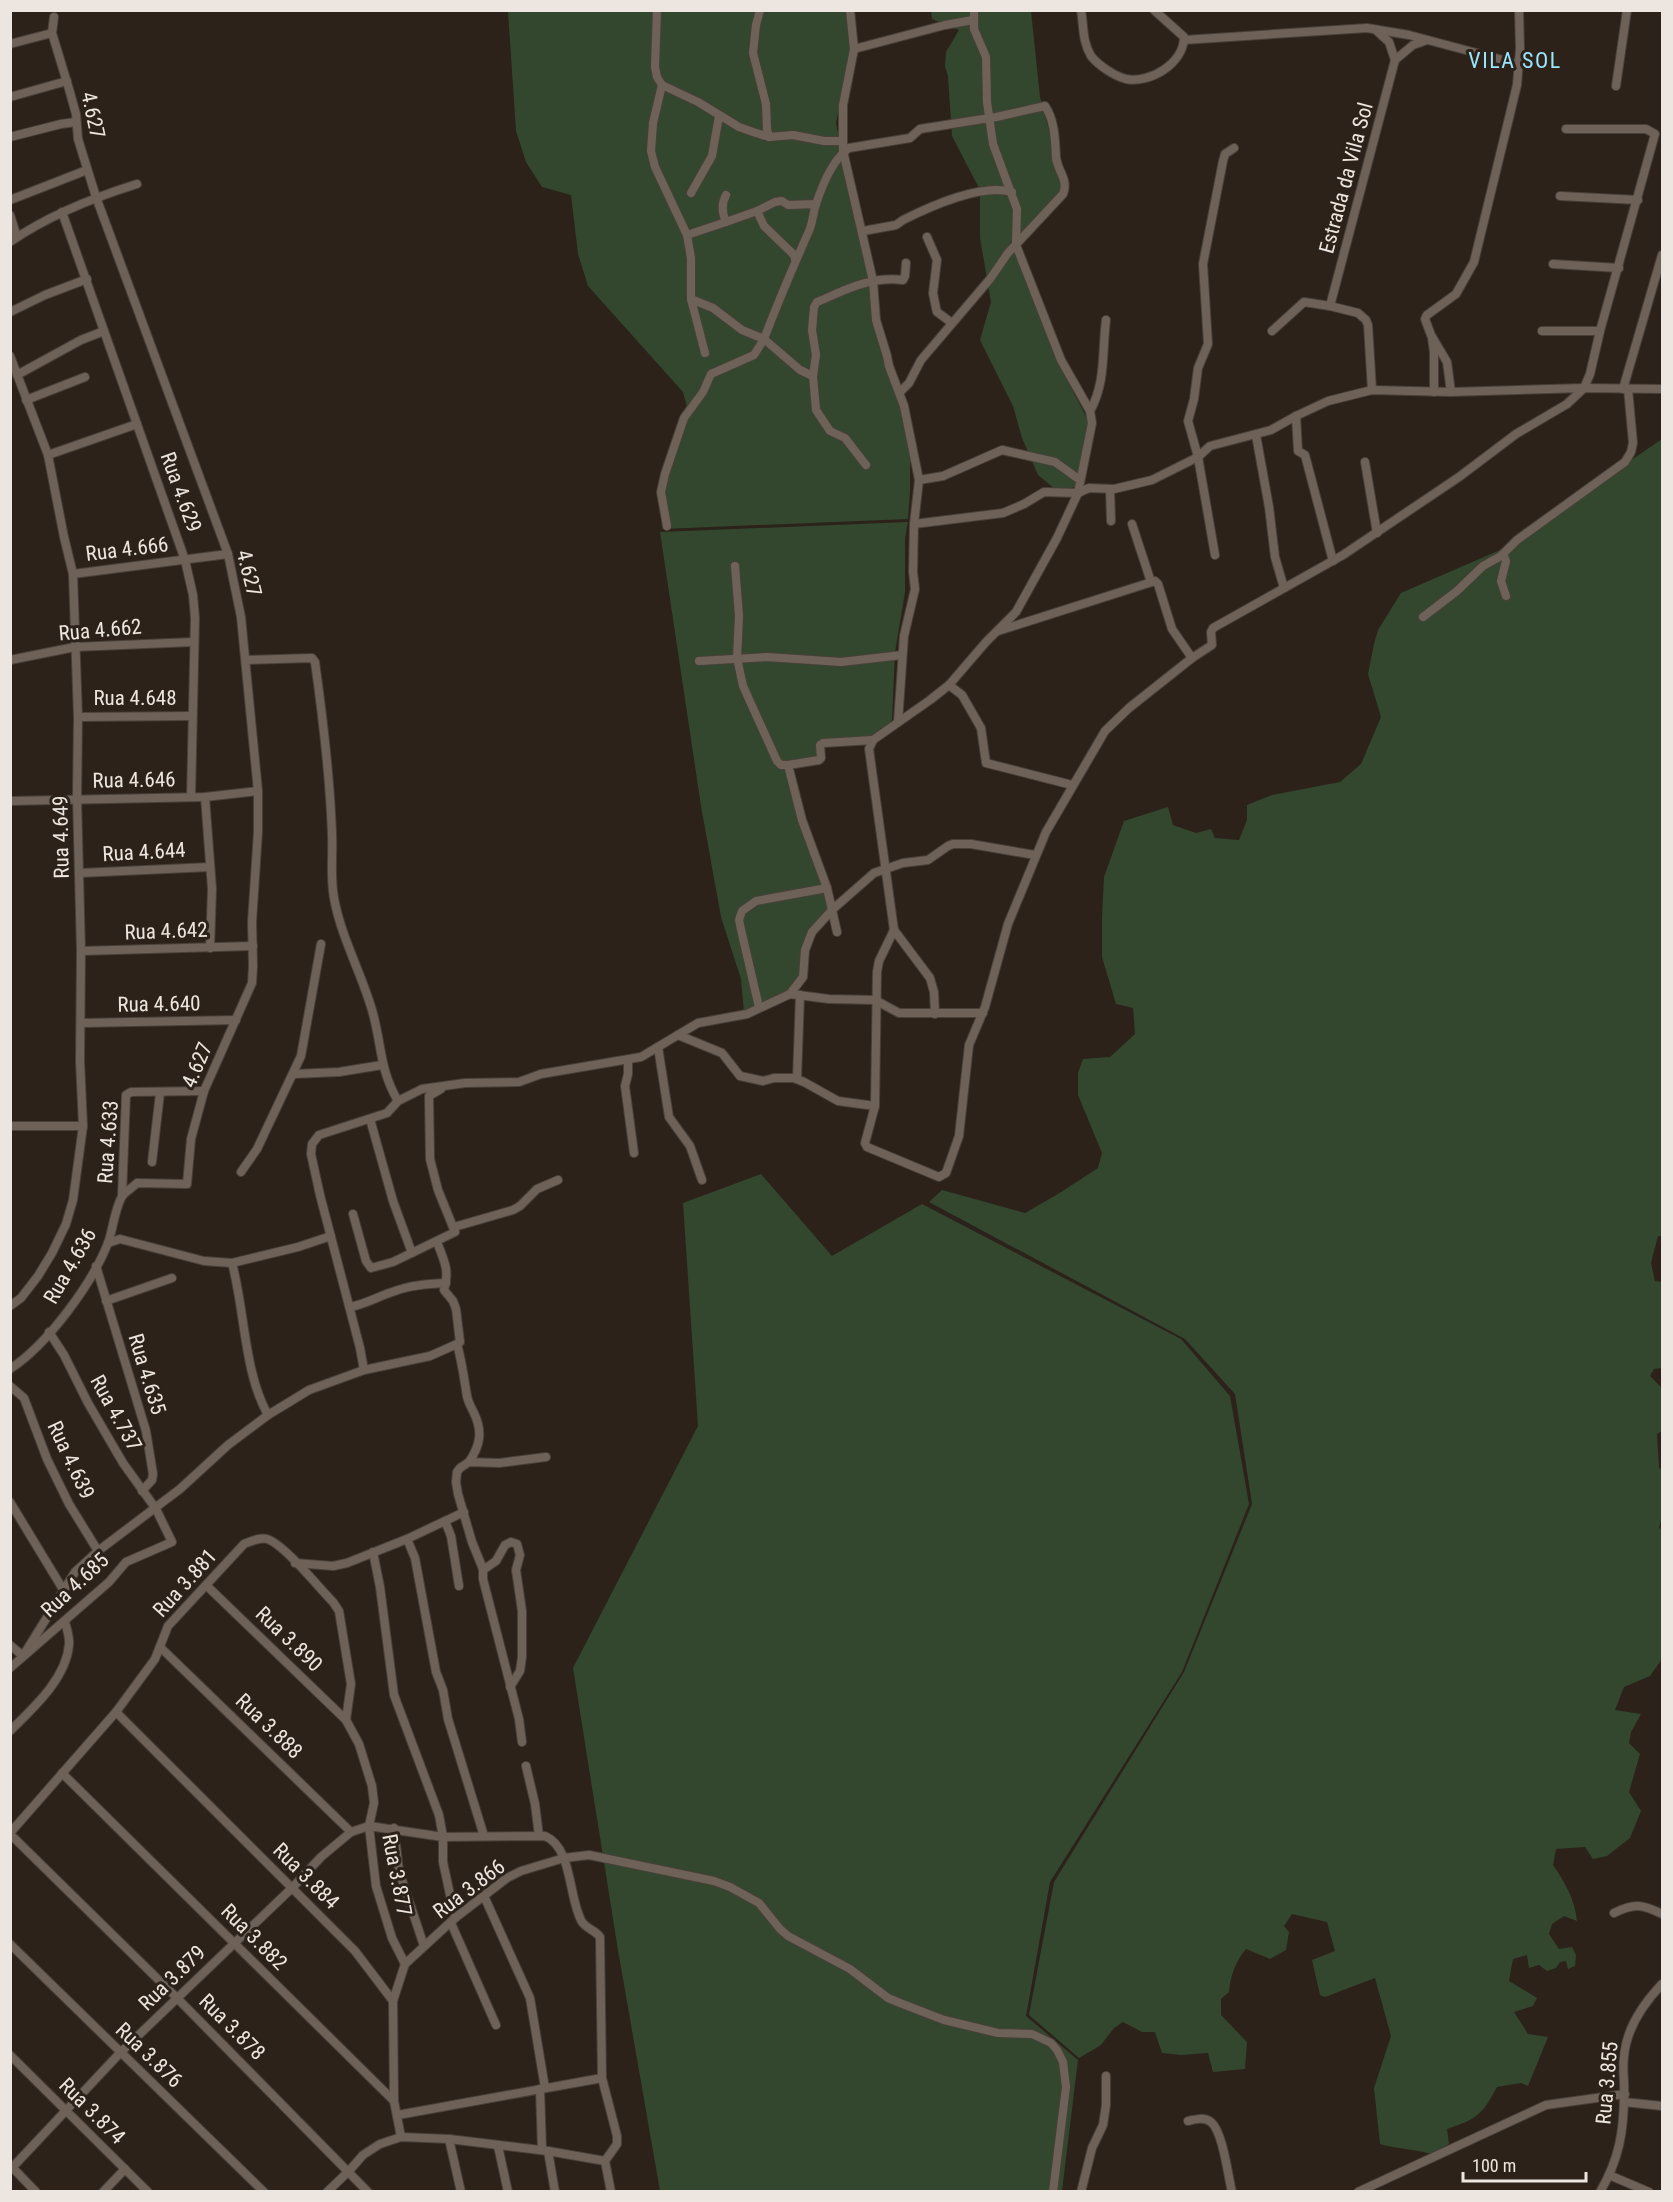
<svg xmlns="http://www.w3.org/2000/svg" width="1673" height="2202" font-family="'Roboto Condensed',sans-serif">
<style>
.green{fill:#32472e}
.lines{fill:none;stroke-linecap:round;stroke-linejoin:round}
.minor-casing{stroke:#49403a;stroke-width:10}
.minor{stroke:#6e6258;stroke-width:8}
.labels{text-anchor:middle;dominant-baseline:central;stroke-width:6;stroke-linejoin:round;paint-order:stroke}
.street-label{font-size:21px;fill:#ede6e0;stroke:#2c221a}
.neighbourhood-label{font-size:22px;letter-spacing:1.5px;fill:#9ae6fb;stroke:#2c221a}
</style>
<rect width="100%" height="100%" fill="#2c221a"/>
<g class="green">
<polygon points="508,11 847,11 851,48 836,123 872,294 905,416 910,459 910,491 908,519 662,529 661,503 687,407 683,392 588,286 578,254 571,195 542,187 526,162 516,131"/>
<polygon points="931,11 1031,11 1040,97 1062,180 1062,190 1021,235 1012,241 1057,361 1089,422 1079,476 1075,487 1067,489 1055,489 1038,475 1022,438 1013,406 980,340 991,302 980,238 980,190 952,136 948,76 945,66 946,52 959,30 932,19"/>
<path d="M1662,439V1236H1658L1651,1263L1655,1281L1662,1282V1368L1654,1369L1650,1376L1662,1388V1431L1657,1434L1659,1468L1662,1469V1517L1659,1528L1662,1529V1659L1650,1676L1624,1687L1615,1710L1641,1714L1631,1732L1629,1743L1640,1754L1629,1792L1641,1811L1630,1838L1607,1856L1593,1859L1585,1847L1556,1849L1553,1865C1565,1882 1575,1900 1577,1921L1564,1916L1552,1924L1549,1934L1559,1949L1572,1947L1576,1955L1575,1966L1568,1969L1566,1961L1560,1962L1556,1968L1547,1971L1539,1965L1529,1968L1527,1955L1513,1959L1509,1981L1537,1998L1533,2006L1514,2012L1528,2034L1548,2037L1528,2086L1521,2083L1497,2087C1482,2115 1477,2119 1447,2129L1449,2144L1431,2154C1414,2149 1397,2149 1380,2144L1374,2088L1391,2036L1375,1978L1325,1997L1320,1995L1312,1960L1335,1951L1327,1922L1292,1914L1284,1926L1289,1932L1286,1950L1270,1959L1246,1949C1236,1960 1230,1977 1229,1992L1221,1999V2015L1247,2042L1245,2069L1213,2072L1208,2053L1181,2055L1162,2053L1155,2032H1142L1123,2022L1114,2028L1101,2045L1079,2058L1029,2015L1054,1882L1184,1672L1252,1504L1235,1394L1185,1339L929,1202L942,1190L1025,1213L1058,1194L1098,1168L1102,1153L1078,1095V1073L1083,1059L1110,1057L1135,1034L1133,1008L1116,1004L1102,957V918L1104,877L1124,821L1168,807L1173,825L1196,833L1211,829L1215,838L1239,840L1247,820V805L1272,795L1340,782L1361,764L1381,717L1368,674L1374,644L1378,630L1401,593L1500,550Z"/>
<polygon points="908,522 905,538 905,592 895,652 892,720 884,729 870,738 823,742 818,758 786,763 832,909 812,932 803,977 790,993 780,994 744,1012 741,979 721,917 701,806 660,532"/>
<polygon points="761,1174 832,1256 922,1204 1181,1339 1230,1396 1249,1504 1182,1672 1050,1882 1026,2016 1078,2060 1062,2191 660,2191 618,1950 573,1668 698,1426 683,1203"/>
</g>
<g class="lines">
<defs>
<g id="minor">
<polyline points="657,10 655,67 657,77 662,85 698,102 739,127 753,132 769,137 793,135 824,141 843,141"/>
<polyline points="760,10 756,25 753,53 766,104 767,129 769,137"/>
<polyline points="850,10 854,49 843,105 843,151 873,281 876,320 887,356 889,366 904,406 919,480 914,524 913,572 915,589 904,636 898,722"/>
<polyline points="974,10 974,29 986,57 987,102 993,144 1017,209 1016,245 1061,360 1090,411 1092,423 1078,493 1057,538 1016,612 986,642 949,685 930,700 873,740 869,749 894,930 879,961 877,972 875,1106 865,1143 867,1147 939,1177 946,1173 959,1136 969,1045 985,1007 1008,924 1046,832 1105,731 1129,708 1192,658 1212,645 1211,632 1213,628 1343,555 1459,477 1516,434 1567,404 1584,388 1590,374 1600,331 1655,134 1646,129 1566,129"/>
<path d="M1081,10C1084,27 1082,41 1091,56C1098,65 1114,76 1126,79C1150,84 1184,63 1184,37L1154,10"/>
<polyline points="1377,31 1389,42 1395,60"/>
<polyline points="1184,40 1367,28 1409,35 1518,64"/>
<polyline points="10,44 52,33 54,17"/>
<polyline points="854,49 945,25 973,20"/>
<polyline points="662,85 653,123 651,151 655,167 687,235 691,258 691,299 705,353"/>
<polyline points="1616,86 1627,10"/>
<polyline points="10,97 67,81"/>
<polyline points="10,137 61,124 76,122"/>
<polyline points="691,193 712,156 719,116"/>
<polyline points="1560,196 1638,200"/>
<polyline points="10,200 87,170"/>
<polyline points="757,211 764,226 794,255 795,259"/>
<polyline points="62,212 185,560 193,595 195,618 191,797"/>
<polyline points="10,215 17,237"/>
<polyline points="726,222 757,211 775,202 782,201 788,205 816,204"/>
<path d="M863,231L896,225L903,220C931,206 981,183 1012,192"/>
<path d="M687,235L726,222C722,213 721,204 726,195"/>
<polyline points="927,237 937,260 933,293 936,308 937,312 952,323"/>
<path d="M10,242C49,215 92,198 137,184"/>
<polyline points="1553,264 1619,268"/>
<path d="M691,299L713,308L742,330L764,339C778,302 793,267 809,231C813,222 813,213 816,204C822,186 833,159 849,148L910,138L920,129L996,117L1045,106C1055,121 1055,140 1056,157C1057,171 1069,179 1063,194L1008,253L990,279L921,360L909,383L900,392"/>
<polyline points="1330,306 1395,60 1413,45 1427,40"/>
<polyline points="10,312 45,295 87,279"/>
<polyline points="1272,331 1304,302 1330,306 1358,313 1366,320 1368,325 1372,390"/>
<polyline points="1542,331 1600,331"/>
<polyline points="1432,338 1434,352 1434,392"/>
<polyline points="10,356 48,455 64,537 73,574 78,717 77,798 81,951 80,1061 83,1126 73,1200 66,1224 52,1253 38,1276 21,1298 10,1306"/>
<polyline points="17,375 81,340 104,331"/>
<polyline points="1623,389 1662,255"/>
<polyline points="1451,392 1447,362 1431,335 1425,319 1427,315 1456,294 1474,262 1517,85 1520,49 1519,10"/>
<polyline points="26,400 85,377"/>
<path d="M1090,411C1106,383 1102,351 1106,320"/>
<polyline points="1296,416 1298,451 1305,455 1333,561"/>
<polyline points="1256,435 1269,507 1275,557 1284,588"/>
<polyline points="48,455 137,424"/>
<polyline points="1365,462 1377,533"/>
<path d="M866,465L845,438L830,431L816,410L813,376L816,355L812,330L814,307L817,302C845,290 871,276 903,280L905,276L906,263"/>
<polyline points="919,480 943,476 1002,450 1055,462 1080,480"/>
<polyline points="1110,489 1111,521"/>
<polyline points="914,524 1003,513 1024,504 1044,492 1078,493 1089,488 1114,489 1152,480 1198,457 1210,446 1271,430 1296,416 1328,401 1372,390 1451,392 1584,388 1662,389"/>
<polyline points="1132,524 1151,582"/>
<polyline points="667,526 661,492 665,474 684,418 703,392 711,374 754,355 764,339 800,370 813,376"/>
<polyline points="1503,554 1506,561 1501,581 1506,596"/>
<polyline points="1215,555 1198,457 1188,421 1194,399 1198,368 1208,344 1203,264 1223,161 1225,154 1234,148"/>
<polyline points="735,566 739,616 737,658 743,686 777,761 781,765 788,765 802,820 827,888 837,932"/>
<polyline points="73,574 228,554"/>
<polyline points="1423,617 1457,591 1483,566 1501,556 1517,540 1625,462 1631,452 1633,443 1628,389"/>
<polyline points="998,631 1155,581 1158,584 1172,629 1192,658"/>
<polyline points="10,660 75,647 193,642"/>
<path d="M246,660L312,658L315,662C323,719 330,777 332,834C333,856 330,877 334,898C341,937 361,972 372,1010C382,1044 379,1069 398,1101"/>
<polyline points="699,661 767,657 841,662 902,655"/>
<polyline points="949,685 962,695 981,728 986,763 1072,785"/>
<polyline points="78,717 192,716"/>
<polyline points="788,765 819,760 821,758 820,745 823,743 873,740"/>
<polyline points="205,797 212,889 210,948"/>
<polyline points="10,801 205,797 258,791"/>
<polyline points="80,873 210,867"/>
<polyline points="894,930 930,978 934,992 935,1014"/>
<polyline points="81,951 253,946"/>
<polyline points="790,994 829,999 875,1000 899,1013 983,1013"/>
<polyline points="759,1007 742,934 739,920 742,911 756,901 827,888"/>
<polyline points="82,1023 236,1020"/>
<polyline points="678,1035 722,1053 740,1076 763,1081 774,1078 794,1078 804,1082 838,1101 875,1106"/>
<polyline points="658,1047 669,1117 690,1146 702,1180"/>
<polyline points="628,1061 628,1074 625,1086 634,1153"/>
<polyline points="294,1074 339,1072 382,1065"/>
<polyline points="797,1079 800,995"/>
<polyline points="370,1119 393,1201 412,1253"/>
<polyline points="10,1126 83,1126"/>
<polyline points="152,1162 160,1093"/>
<polyline points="241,1172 257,1149 301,1056 321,944"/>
<polyline points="122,1196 126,1095 131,1092 204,1091"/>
<polyline points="353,1214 366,1261 371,1268 393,1262 455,1232 438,1190 430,1159 429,1096 441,1089"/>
<polyline points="454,1227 513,1210 520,1206 537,1189 558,1180"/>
<path d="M437,1242C444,1261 450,1270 444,1290L453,1301L456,1309L460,1342L457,1344C462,1362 464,1378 467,1396C468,1402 471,1407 474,1413C483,1432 480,1446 469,1462"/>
<polyline points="108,1243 120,1239 204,1261 232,1263 298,1247 331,1236"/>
<path d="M232,1263C245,1311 244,1373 268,1415"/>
<polyline points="96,1266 146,1431 153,1474 152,1480 142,1491"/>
<polyline points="106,1301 172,1278"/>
<path d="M350,1307C366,1304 379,1296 395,1291C411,1285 429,1284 446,1283"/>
<path d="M10,1369C47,1345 92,1284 108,1243C113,1230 115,1206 123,1195C127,1191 133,1187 137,1183L187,1184L191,1139L204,1091L252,983L253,966L252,922L258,832V791L241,617L228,554L96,197L78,139L76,114L69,89L52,33"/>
<polyline points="364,1370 360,1348 320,1195 311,1154 312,1144 319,1135 387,1113 398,1101 422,1089 465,1083 519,1082 541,1074 641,1057 698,1023 747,1014 790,994 803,977 805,950 812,932 833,909 874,873 903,863 928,860 948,846 953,844 971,844 1035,855"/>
<polyline points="10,1386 24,1398 47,1459 69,1504 98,1551"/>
<polyline points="10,1502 64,1591"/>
<polyline points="445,1521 451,1536 459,1586"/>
<polyline points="407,1539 415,1558 436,1672 443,1690 448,1719 484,1836"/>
<polyline points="373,1552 380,1587 394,1695 439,1815 443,1837 443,1862 455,1918"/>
<polyline points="295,1563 333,1566 347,1563 407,1539 464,1512"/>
<polyline points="483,1570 496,1561 505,1545 511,1542 517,1544 520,1555 516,1570 522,1611 522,1657 520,1671 510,1687"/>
<polyline points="206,1585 346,1720 359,1744 372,1786 374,1803 369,1826 376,1886 392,1938 405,1964"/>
<polyline points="10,1645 23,1656"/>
<polyline points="160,1647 351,1832"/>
<polyline points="23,1656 75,1572 98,1551 180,1489 228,1445 268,1415 309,1390 364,1370 430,1356 457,1344"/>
<polyline points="10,1668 109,1582 126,1562 172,1542 156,1509 123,1463 88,1403 64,1355 49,1332"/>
<polyline points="116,1712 355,1951 393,2001"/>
<path d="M10,1731C33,1708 66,1679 69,1645C70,1638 67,1629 65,1622"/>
<polyline points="522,1742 519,1719 483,1579 483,1569 472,1542 458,1494 456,1482 457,1472 460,1468 469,1462 499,1463 546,1457"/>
<polyline points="526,1766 535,1804 539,1836"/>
<polyline points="62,1773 394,2101 401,2137"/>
<polyline points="394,1828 399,1871 424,1946"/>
<path d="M10,1833L116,1712L155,1659L168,1626L244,1544C252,1541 260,1537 267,1539C284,1544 319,1588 333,1602L339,1611L351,1684L346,1720"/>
<polyline points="10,1834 176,1997 368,2192"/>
<polyline points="484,1896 530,1998 545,2088"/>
<path d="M1614,1913C1634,1903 1642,1904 1662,1914"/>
<polyline points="451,1923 496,2025"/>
<polyline points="10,1944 264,2192"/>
<polyline points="10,2055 148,2192"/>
<polyline points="540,2089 542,2150"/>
<polyline points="394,2101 393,2001 405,1964 455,1918 507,1878 521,1871 564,1858 589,1855 714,1881 730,1887 759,1903 780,1929 788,1936 850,1969 888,1998 900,2003 944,2020 998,2033 1032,2034 1051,2043 1057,2050 1063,2062 1066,2087 1053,2192"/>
<polyline points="1624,2102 1662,2106"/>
<polyline points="398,2115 602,2078"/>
<path d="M1188,2121C1196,2119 1204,2117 1211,2122C1223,2132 1228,2176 1232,2192"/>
<polyline points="449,2139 461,2192"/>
<polyline points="498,2146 508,2192"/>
<polyline points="548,2151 555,2192"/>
<polyline points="605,2161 611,2192"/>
<polyline points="11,2166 36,2192"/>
<path d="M10,2170L120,2053L293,1887L321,1857L351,1832L369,1826L443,1837L545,1836C573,1848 568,1898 582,1922C587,1929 595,1930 600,1937L602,2078L617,2136V2144L605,2161"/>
<polyline points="1609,2175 1649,2192"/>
<polyline points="103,2192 125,2169"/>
<polyline points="327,2192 349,2171 363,2155 380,2144 401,2137 449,2139 548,2151 605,2161"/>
<polyline points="1081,2192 1092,2148 1103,2125 1106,2105 1106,2076"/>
<polyline points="1358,2192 1546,2105 1625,2094"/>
<path d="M1600,2192C1619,2160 1624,2131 1624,2094C1625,2082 1622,2069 1624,2057C1626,2029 1644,2003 1662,1984"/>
</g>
</defs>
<use href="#minor" class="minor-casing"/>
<use href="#minor" class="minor"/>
</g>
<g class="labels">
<g class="street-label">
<text transform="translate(93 115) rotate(78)">4.627</text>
<text transform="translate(1346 178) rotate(-75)">Estrada da Vila Sol</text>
<text transform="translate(181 492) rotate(70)">Rua 4.629</text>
<text transform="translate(127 549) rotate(-7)">Rua 4.666</text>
<text transform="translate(249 573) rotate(76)">4.627</text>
<text transform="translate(100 630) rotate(-5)">Rua 4.662</text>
<text x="135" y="698">Rua 4.648</text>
<text transform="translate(134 780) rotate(-1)">Rua 4.646</text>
<text transform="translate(61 837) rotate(-91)">Rua 4.649</text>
<text transform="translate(144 852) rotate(-3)">Rua 4.644</text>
<text transform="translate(166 931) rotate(-2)">Rua 4.642</text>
<text transform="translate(159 1004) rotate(-1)">Rua 4.640</text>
<text transform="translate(197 1065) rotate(-67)">4.627</text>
<text transform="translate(108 1142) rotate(-86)">Rua 4.633</text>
<text transform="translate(70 1266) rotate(-60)">Rua 4.636</text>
<text transform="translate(147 1374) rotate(73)">Rua 4.635</text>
<text transform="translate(116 1413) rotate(61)">Rua 4.737</text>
<text transform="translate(71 1460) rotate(65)">Rua 4.639</text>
<text transform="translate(185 1583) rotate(-48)">Rua 3.881</text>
<text transform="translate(75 1585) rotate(-43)">Rua 4.685</text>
<text transform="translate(289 1639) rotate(44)">Rua 3.890</text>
<text transform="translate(269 1726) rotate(44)">Rua 3.888</text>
<text transform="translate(397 1875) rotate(79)">Rua 3.877</text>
<text transform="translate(306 1876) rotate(45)">Rua 3.884</text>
<text transform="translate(469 1889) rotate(-37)">Rua 3.866</text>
<text transform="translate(254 1937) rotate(45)">Rua 3.882</text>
<text transform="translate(172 1978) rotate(-44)">Rua 3.879</text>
<text transform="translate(232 2027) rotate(45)">Rua 3.878</text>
<text transform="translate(149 2055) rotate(44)">Rua 3.876</text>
<text transform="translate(1607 2083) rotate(-85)">Rua 3.855</text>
<text transform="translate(92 2111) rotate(45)">Rua 3.874</text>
</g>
<g class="neighbourhood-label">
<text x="1515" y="60">VILA SOL</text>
</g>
</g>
<rect width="1673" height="2202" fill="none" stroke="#ede6e0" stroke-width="24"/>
<path d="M1463 2172v9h123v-9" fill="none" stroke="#ede6e0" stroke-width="3"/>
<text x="1472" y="2172" font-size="18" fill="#ede6e0" stroke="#2c221a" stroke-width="4.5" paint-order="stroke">100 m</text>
</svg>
